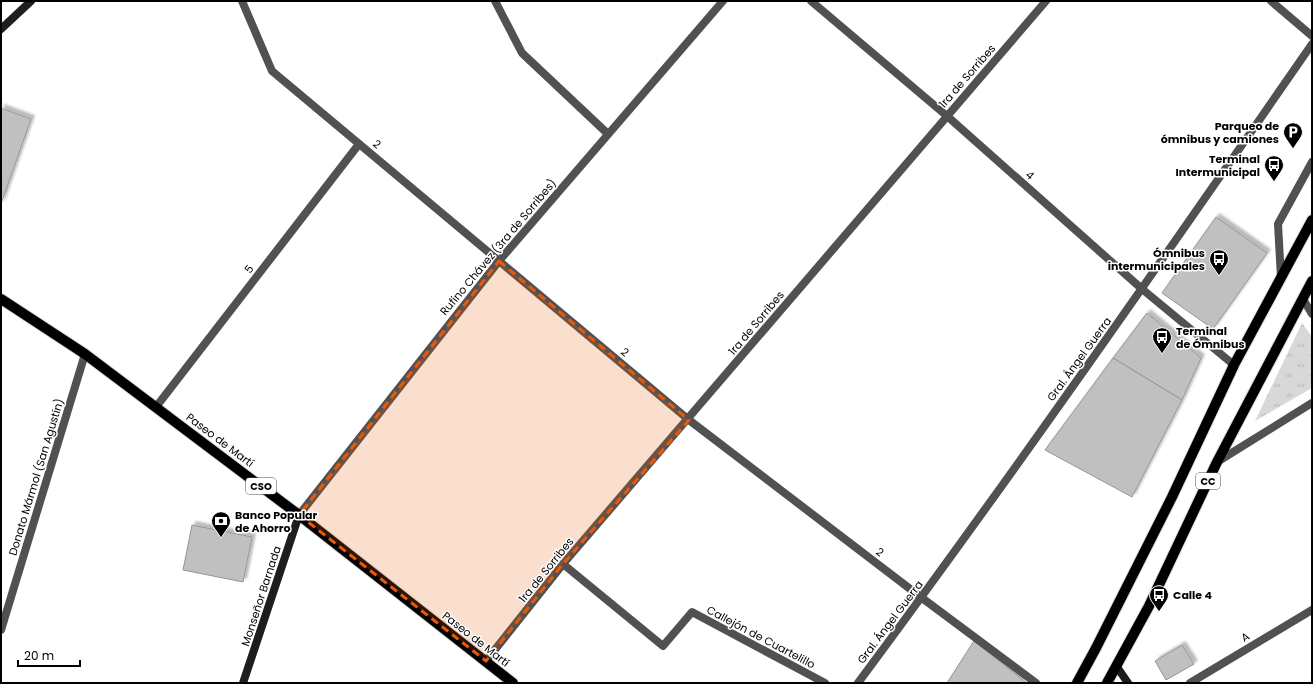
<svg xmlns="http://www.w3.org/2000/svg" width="1313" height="684" font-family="Poppins,sans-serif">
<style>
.grass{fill:url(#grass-tufts)}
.building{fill:#c0c0c0;stroke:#959595;filter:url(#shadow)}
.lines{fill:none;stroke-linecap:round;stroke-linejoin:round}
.primary-casing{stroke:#dbdbdb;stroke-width:12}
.lane{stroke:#515151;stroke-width:8}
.street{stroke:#515151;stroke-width:8}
.secondary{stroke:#1e1e1e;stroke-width:8}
.primary{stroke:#000;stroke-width:10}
.marked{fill:#e8590c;fill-opacity:0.2;stroke:#e8590c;stroke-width:3;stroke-dasharray:8 5;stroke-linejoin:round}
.labels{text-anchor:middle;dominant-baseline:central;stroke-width:3;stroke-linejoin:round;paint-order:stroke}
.shield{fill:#fff;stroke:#4c4c4c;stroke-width:1}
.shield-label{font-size:10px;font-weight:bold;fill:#000}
.street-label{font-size:11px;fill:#000;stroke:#fff}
.poi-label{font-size:11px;font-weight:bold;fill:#000;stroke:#fff;text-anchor:end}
</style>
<defs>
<pattern id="grass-tufts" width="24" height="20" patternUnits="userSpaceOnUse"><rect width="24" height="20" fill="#d8d8d8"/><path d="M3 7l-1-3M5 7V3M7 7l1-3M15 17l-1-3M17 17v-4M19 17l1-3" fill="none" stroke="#b8b8b8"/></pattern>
<filter id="shadow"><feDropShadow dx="3.5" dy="-3.5" stdDeviation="1" flood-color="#0004"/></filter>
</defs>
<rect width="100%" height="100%" fill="#fff"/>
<polygon class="grass" points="1302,323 1312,337 1312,388 1255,421"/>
<g class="building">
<polygon points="1,108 31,119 1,204"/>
<polygon points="1216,217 1267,253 1213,329 1162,293"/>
<polygon points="1147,313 1201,358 1182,400 1113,358"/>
<polygon points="1113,358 1182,400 1132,497 1045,450"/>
<polygon points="192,525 252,537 243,582 183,570"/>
<polygon points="974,641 1027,683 947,683"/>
<polygon points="1182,645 1194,664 1166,680 1155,661"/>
</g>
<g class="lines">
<defs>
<g id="primary">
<polyline points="1,299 85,354 299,515 513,683"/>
<polyline points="1077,683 1096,648 1172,497 1234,365 1312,220"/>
<polyline points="1107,683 1149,606 1217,462 1312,281"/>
</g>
</defs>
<use href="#primary" class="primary-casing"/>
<g class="lane">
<polyline points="495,1 522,53 608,134"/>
<polyline points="1281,278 1278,224 1312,162"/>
<polyline points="563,564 663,646 692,612 825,683"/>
</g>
<g class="street">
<polyline points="242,1 272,71 689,420 922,598 1036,683"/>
<polyline points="811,1 947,116 1142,289 1234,365"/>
<polyline points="1271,1 1312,36"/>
<polyline points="1303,299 1312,314"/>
<polyline points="156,407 359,144"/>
<polyline points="1217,462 1312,403"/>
<polyline points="299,515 499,261 723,1"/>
<polyline points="1,630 85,354"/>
<polyline points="486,661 563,564 1046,1"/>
<path d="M858,683C1014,473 1163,259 1312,44"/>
<polyline points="1190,683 1312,610"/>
</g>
<g class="secondary">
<polyline points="1,29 31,1"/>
<polyline points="1117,667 1128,683"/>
<polyline points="243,683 299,515"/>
</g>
<use href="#primary" class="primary"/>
</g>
<path class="marked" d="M499,261L689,420L563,564L486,661L299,515Z"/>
<defs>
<symbol id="parking-pin" viewBox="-11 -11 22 30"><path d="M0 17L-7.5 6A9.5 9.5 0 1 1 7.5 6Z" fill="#000" stroke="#fff"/><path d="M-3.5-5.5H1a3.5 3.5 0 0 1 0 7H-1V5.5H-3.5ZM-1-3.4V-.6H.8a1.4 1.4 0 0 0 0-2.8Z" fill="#fff"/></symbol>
<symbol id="bus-pin" viewBox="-11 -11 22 30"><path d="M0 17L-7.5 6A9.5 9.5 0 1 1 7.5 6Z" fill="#000" stroke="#fff"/><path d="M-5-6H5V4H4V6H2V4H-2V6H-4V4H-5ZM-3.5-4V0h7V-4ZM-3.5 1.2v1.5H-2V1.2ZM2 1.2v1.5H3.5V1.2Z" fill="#fff"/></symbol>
<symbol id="bank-pin" viewBox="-11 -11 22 30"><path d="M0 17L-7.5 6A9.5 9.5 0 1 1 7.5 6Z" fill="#000" stroke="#fff"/><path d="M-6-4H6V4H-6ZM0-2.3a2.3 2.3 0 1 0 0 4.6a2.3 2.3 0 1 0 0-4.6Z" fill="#fff"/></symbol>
</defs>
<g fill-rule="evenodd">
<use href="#parking-pin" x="1282" y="121" width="22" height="30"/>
<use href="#bus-pin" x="1263" y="154" width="22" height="30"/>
<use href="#bus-pin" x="1208" y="248" width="22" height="30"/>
<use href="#bus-pin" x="1151" y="326" width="22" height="30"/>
<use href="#bank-pin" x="210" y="510" width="22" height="30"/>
<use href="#bus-pin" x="1148" y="584" width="22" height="30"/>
</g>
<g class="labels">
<g class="shield">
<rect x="1196" y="473" width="24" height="16" rx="3"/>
<rect x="246" y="478" width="30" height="16" rx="3"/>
</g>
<g class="shield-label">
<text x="1208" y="481">CC</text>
<text x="261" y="486">CSO</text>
</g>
<g class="street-label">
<text transform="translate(967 76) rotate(-49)">1ra de Sorribes</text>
<text transform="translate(377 144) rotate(40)">2</text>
<text transform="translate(1030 175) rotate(41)">4</text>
<text transform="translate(498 247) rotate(-50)">Rufino Chávez (3ra de Sorribes)</text>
<text transform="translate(249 269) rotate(-52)">5</text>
<text transform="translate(756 323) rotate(-50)">1ra de Sorribes</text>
<text transform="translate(625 352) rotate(40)">2</text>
<text transform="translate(1079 359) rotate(-54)">Gral. Ángel Guerra</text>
<text transform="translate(220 440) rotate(37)">Paseo de Martí</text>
<text transform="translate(36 477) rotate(-73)">Donato Mármol (San Agustín)</text>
<text transform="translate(880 552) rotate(37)">2</text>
<text transform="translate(546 570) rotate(-51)">1ra de Sorribes</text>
<text transform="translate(261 596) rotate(-72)">Monseñor Barnada</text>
<text transform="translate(890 622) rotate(-53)">Gral. Ángel Guerra</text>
<text transform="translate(761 637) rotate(28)">Callejón de Cuartelillo</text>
<text transform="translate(1245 637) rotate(-31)">A</text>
<text transform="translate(476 639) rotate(38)">Paseo de Martí</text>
</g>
<g class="poi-label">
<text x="1279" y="126">Parqueo de<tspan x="1279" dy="13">ómnibus y camiones</tspan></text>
<text x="1260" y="159">Terminal<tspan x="1260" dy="13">Intermunicipal</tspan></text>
<text x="1205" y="253">Ómnibus<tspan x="1205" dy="13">intermunicipales</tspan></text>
<text x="1176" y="331" text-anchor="start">Terminal<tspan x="1176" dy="13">de Ómnibus</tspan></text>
<text x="235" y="515" text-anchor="start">Banco Popular<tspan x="235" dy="13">de Ahorro</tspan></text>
<text x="1173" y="595" text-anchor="start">Calle 4</text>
</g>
</g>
<rect width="1313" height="684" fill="none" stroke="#000000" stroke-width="4"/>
<path d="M18 660v6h62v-6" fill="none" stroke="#000000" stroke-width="2"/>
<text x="24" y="660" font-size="12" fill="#000000" stroke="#ffffff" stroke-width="3" paint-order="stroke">20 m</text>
</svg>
